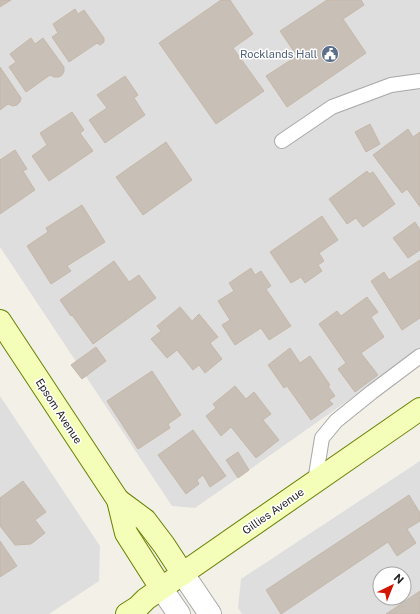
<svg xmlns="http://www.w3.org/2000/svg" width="420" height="614" font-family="'Public Sans',sans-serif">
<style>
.residential{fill:#dfdede;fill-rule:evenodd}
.building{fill:#c8bfb6;stroke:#c5b8a8}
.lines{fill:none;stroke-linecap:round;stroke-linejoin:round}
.lane-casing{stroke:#a8a8a8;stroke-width:16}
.street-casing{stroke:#a8a8a8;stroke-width:24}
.secondary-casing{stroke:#668100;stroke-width:24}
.lane{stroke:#fff;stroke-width:14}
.street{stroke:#fff;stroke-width:22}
.secondary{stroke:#f4feb9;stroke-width:22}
.labels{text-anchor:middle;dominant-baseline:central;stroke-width:3;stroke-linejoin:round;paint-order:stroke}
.service-label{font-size:11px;fill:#4e5e75;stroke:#fff;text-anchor:end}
.street-label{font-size:11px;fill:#212121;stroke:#fff}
</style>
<rect width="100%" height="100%" fill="#f2f0e7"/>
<g class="residential">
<polygon points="0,0 420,0 420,350 195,508 172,506 0,247"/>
<polygon points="0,396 100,546 99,581 49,614 0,614"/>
<path d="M420,461V614H242L238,608L241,579ZM380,574H404V598H380Z"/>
</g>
<g class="building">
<polygon points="0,0 11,0 0,7"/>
<polygon points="221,0 230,0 253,34 233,48 264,91 216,124 159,43"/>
<polygon points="327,0 361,0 364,5 343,19 366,53 287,107 266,76 297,56 280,31"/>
<polygon points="75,9 78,14 84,10 104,38 104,42 100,45 97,43 69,62 52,37 58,33 53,24"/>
<polygon points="31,38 35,44 43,38 64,67 64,72 62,75 59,77 54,77 50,75 26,92 9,67 16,62 10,54"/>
<polygon points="0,67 21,98 20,102 17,105 13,106 8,104 0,110"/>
<polygon points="125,76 138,95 134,98 145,115 105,143 89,120 107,108 97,95"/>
<polygon points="72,112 84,130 80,133 93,151 49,181 32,156 47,145 40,133"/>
<polygon points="370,124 380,144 366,152 355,132"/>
<polygon points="408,129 413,137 420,132 420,207 407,189 402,193 373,155"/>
<polygon points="166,142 192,180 143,215 116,177"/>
<polygon points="15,150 27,169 23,171 35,190 0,214 0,160"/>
<polygon points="367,171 369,174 373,172 395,204 363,227 356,218 347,224 329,199"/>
<polygon points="82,205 105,242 67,266 71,271 51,284 27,246 48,232 46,228"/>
<polygon points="322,216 338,240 319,253 324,261 318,265 322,271 305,283 301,277 291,283 270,252"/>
<polygon points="415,222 420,230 420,250 408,258 393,238"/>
<polygon points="420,260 420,318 402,330 371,281 384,272 389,280"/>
<polygon points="114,261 129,282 139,275 156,298 93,344 72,315 71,316 60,300"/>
<polygon points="251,268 255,275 261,271 271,286 266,289 291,326 269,340 261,328 235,345 222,325 230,320 218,301 234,291 229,283"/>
<polygon points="367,297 378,312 371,317 384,337 361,353 378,375 355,392 338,369 346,363 319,324 337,311 341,316"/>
<polygon points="180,307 192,321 199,314 218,337 210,343 222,359 205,373 199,365 193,370 177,350 167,358 151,339 161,331 157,326"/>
<polygon points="96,347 106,361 82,379 71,365"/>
<polygon points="290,348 300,363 310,356 330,385 328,386 335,396 329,400 333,404 311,420 287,386 284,388 268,365"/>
<polygon points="152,371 181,415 168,424 170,428 138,449 107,401"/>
<polygon points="235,386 246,399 254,392 271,414 263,420 279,440 256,458 231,427 221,436 206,416 216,408 213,404"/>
<polygon points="193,430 226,476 210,487 203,475 197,480 199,484 186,494 158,455"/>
<polygon points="238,452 249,470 238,478 226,460"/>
<polygon points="23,481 46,512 35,520 45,533 31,544 15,545 0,526 0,498"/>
<polygon points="409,495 420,513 420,521 407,529 416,543 397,556 388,542 281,614 266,590"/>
<polygon points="0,541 17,566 0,577"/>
<polygon points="420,591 420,614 386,614"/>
</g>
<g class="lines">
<defs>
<g id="lane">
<polyline points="282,141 332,107 391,85 420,81"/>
<polyline points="315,481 322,438 336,421 372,392 420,356"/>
</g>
<g id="street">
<polyline points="183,574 210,614"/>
<polyline points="161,588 179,614"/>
</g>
<g id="secondary">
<polyline points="0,321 118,500 126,533 161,588"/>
<polyline points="118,500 145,520 164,545 183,574"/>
<polyline points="127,614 138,607 146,599 420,409"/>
</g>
</defs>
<use href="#lane" class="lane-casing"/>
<use href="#street" class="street-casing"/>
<use href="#secondary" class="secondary-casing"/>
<use href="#lane" class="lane"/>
<use href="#street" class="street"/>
<use href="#secondary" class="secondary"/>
</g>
<defs>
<symbol id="civic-disc" viewBox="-11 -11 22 22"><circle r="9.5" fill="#5c6f8a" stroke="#fff"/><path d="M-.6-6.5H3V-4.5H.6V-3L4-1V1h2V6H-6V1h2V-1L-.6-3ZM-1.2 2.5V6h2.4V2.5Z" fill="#fff"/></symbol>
</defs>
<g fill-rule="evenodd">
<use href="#civic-disc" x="320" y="44" width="20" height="20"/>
</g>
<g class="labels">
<g class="service-label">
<text x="317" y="54">Rocklands Hall</text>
</g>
<g class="street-label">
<text transform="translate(59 411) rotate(57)">Epsom Avenue</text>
<text transform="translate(273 511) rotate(-35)">Gillies Avenue</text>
</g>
</g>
<g transform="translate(392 586) rotate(43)"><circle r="19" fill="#ffffff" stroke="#a6a6a6"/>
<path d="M0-3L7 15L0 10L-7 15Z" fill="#d31500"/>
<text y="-6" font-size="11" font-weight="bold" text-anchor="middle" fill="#212121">N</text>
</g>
</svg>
